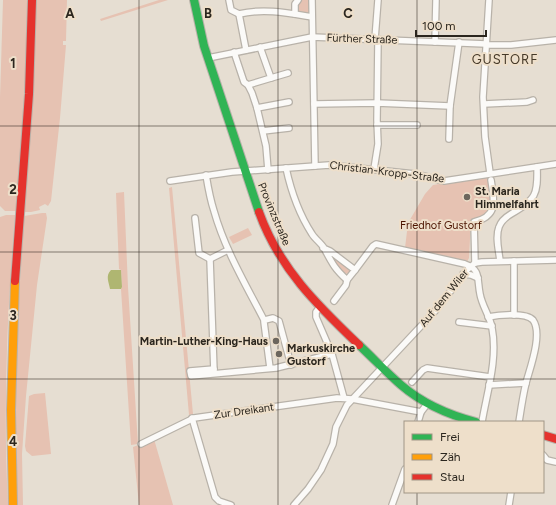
<svg xmlns="http://www.w3.org/2000/svg" width="556" height="505" font-family="Figtree,sans-serif">
<style>
.green{fill:#e6c2b2}
.water{fill:#afb671}
.lines{fill:none;stroke-linecap:round;stroke-linejoin:round}
.street-casing{stroke:#b8b2a9;stroke-width:8}
.fast-casing{stroke:#b8b2a9;stroke-width:10}
.slow-casing{stroke:#b8b2a9;stroke-width:10}
.jam-casing{stroke:#b8b2a9;stroke-width:10}
.street{stroke:#fbfaf8;stroke-width:5.5}
.fast{stroke:#30b455;stroke-width:8}
.slow{stroke:#ff9f0a;stroke-width:8}
.jam{stroke:#e5322d;stroke-width:8}
.grid{fill:none;stroke:#2b261e;stroke-width:1;stroke-opacity:0.55}
.poi-dot{fill:#6c665d;stroke:#eedfca;stroke-width:1.5}
.labels{text-anchor:middle;dominant-baseline:central;stroke-width:4;stroke-linejoin:round;paint-order:stroke}
.street-label{font-size:11px;fill:#2b261e;stroke:#eedfca}
.poi-label{font-size:11px;font-weight:bold;fill:#2b261e;stroke:#eedfca;text-anchor:start}
.park-label{font-size:11px;fill:#4c1400;stroke:#eedfca}
.quarter-label{font-size:13px;letter-spacing:1px;fill:#453928;stroke:#eedfca}
.grid-label{font-size:13px;text-anchor:middle;font-weight:bold;fill:#2b261e;stroke:#eedfca;stroke-width:4;stroke-linejoin:round;paint-order:stroke}
</style>
<rect width="100%" height="100%" fill="#e6ded2"/>
<g class="green">
<polygon points="3,0 27,0 25,92 16,211 5,211 0,206 0,98"/>
<polygon points="36,0 67,0 66,41 63,41 63,45 66,45 60,118 51,201 48,206 45,204 39,207 40,210 31,212 24,212 34,81"/>
<polygon points="159,0 168,0 101,21 100,19"/>
<polygon points="300,0 309,0 309,11 308,13 297,12 297,4"/>
<path d="M488,176C490,188 494,201 489,213L475,220H471L469,258L467,262L405,248L408,223L425,194L433,185Z"/>
<polygon points="172,187 193,414 189,415 169,188"/>
<polygon points="124,192 128,287 138,444 131,445 121,289 122,287 121,270 119,269 116,193"/>
<path d="M42,213H46L47,218L37,285L26,396L22,454L23,505H17C12,409 18,312 24,216Z"/>
<path d="M6,215H15C7,311 3,408 8,505H0V217Z"/>
<polygon points="248,228 252,235 233,244 229,237"/>
<polygon points="326,250 349,268 349,272 346,274 339,269"/>
<polygon points="45,393 51,454 32,456 26,451 25,446 29,396 34,394"/>
<polygon points="154,439 173,505 139,505 133,447"/>
</g>
<path class="water" d="M111,270H121L122,287L121,289H110C109,282 105,276 111,270Z"/>
<g class="lines">
<defs>
<g id="street">
<polyline points="229,0 231,10 239,14"/>
<polyline points="312,0 315,166"/>
<polyline points="489,0 483,97 485,137 490,173"/>
<path d="M239,14C264,8 288,13 312,17"/>
<polyline points="239,14 246,50"/>
<polyline points="295,14 295,4 298,0"/>
<polyline points="375,39 378,0"/>
<polyline points="435,42 436,0"/>
<polyline points="234,52 244,82 248,85 252,93 257,108 266,146 268,170"/>
<polyline points="208,58 312,37 486,44 489,45 511,45 556,40"/>
<polyline points="271,78 288,73"/>
<polyline points="248,85 271,78 260,47"/>
<polyline points="314,104 377,103 450,106"/>
<polyline points="484,104 527,102 533,100"/>
<polyline points="257,108 289,102"/>
<polyline points="377,125 417,125"/>
<polyline points="263,131 289,128"/>
<polyline points="449,139 450,106 459,42"/>
<path d="M286,168C291,191 299,214 312,234C315,239 321,243 324,248C332,263 334,268 347,280L355,270L330,251L323,248"/>
<polyline points="374,169 378,144 377,120 378,40"/>
<path d="M206,175C208,187 210,199 214,211C225,250 246,285 264,320"/>
<polyline points="170,181 232,172 329,165 415,174 444,181 556,164"/>
<polyline points="195,218 199,253 210,259"/>
<polyline points="210,259 214,372"/>
<polyline points="210,259 228,250"/>
<path d="M500,261C499,251 495,237 499,227C501,221 506,217 511,214C536,199 538,195 537,167"/>
<polyline points="514,261 514,315"/>
<path d="M475,263L474,222C499,216 494,200 491,180"/>
<path d="M355,270L373,246L376,244L465,264C481,269 477,280 480,294C482,306 490,316 492,328C498,359 487,392 482,422"/>
<polyline points="463,274 471,275 478,278"/>
<polyline points="334,301 346,285 347,280"/>
<polyline points="320,307 316,312 316,317 332,354 344,398"/>
<path d="M488,317C498,315 526,312 533,320C543,334 530,368 526,383C523,395 521,409 519,422"/>
<polyline points="459,322 492,326"/>
<polyline points="270,368 264,322 265,320 273,318 279,321 291,365"/>
<polyline points="214,369 190,371 191,376 276,368 332,354"/>
<polyline points="412,382 423,370 427,368 490,377"/>
<polyline points="489,385 526,383"/>
<polyline points="192,418 215,497 219,501 231,505"/>
<polyline points="418,422 421,412 428,403"/>
<polyline points="141,444 194,418 337,398 352,399 421,412"/>
<polyline points="543,455 547,460 556,462"/>
<polyline points="294,505 308,489 321,470 333,444 336,427 347,405 435,311 467,270 475,263 482,262 556,260"/>
<polyline points="392,505 405,469"/>
<polyline points="509,505 511,492"/>
</g>
<g id="fast">
<polyline points="194,0 204,46 259,212"/>
<path d="M359,345C373,358 387,373 401,385C423,404 449,415 476,422"/>
</g>
<polyline id="slow" points="13,505 11,410 15,281"/>
<g id="jam">
<path d="M259,212C279,268 317,305 359,345"/>
<polyline points="15,281 29,94 32,0"/>
<polyline points="543,435 556,439"/>
</g>
</defs>
<use href="#street" class="street-casing"/>
<use href="#fast" class="fast-casing"/>
<use href="#slow" class="slow-casing"/>
<use href="#jam" class="jam-casing"/>
<use href="#street" class="street"/>
<use href="#fast" class="fast"/>
<use href="#slow" class="slow"/>
<use href="#jam" class="jam"/>
</g>
<path class="grid" d="M139,0V505M278,0V505M417,0V422M0,126H556M0,252H556M0,379H556M417,492V505"/>
<g class="poi-dot">
<circle cx="467" cy="197" r="4"/>
<circle cx="276" cy="341" r="4"/>
<circle cx="279" cy="354" r="4"/>
</g>
<g class="labels">
<g class="street-label">
<text transform="translate(362 39) rotate(2)">Fürther Straße</text>
<text transform="translate(387 172) rotate(7)">Christian-Kropp-Straße</text>
<text transform="translate(274 214) rotate(67)">Provinzstraße</text>
<text transform="translate(444 298) rotate(-51)">Auf dem Wiler</text>
<text transform="translate(244 411) rotate(-8)">Zur Dreikant</text>
</g>
<g class="poi-label">
<text x="475" y="191">St. Maria<tspan x="475" dy="13">Himmelfahrt</tspan></text>
<text x="268" y="341" text-anchor="end">Martin-Luther-King-Haus</text>
<text x="287" y="348">Markuskirche<tspan x="287" dy="13">Gustorf</tspan></text>
</g>
<g class="park-label">
<text x="441" y="225">Friedhof Gustorf</text>
</g>
<g class="quarter-label">
<text x="505" y="59">GUSTORF</text>
</g>
</g>
<g class="grid-label">
<text x="70" y="18">A</text>
<text x="208" y="18">B</text>
<text x="348" y="18">C</text>
<text x="13" y="68">1</text>
<text x="13" y="194">2</text>
<text x="13" y="320">3</text>
<text x="13" y="446">4</text>
</g>
<rect x="404" y="421" width="140" height="72" fill="#eedfca" stroke="#a09585"/>
<rect x="412" y="434" width="20" height="6" fill="#30b455" stroke="#a09585"/>
<text x="440" y="441" font-size="12" fill="#2b261e">Frei</text>
<rect x="412" y="454" width="20" height="6" fill="#ff9f0a" stroke="#a09585"/>
<text x="440" y="461" font-size="12" fill="#2b261e">Zäh</text>
<rect x="412" y="474" width="20" height="6" fill="#e5322d" stroke="#a09585"/>
<text x="440" y="481" font-size="12" fill="#2b261e">Stau</text>
<path d="M416 30v6h70v-6" fill="none" stroke="#2b261e" stroke-width="2"/>
<text x="422" y="30" font-size="12" fill="#2b261e" stroke="#eedfca" stroke-width="3" paint-order="stroke">100 m</text>
</svg>
